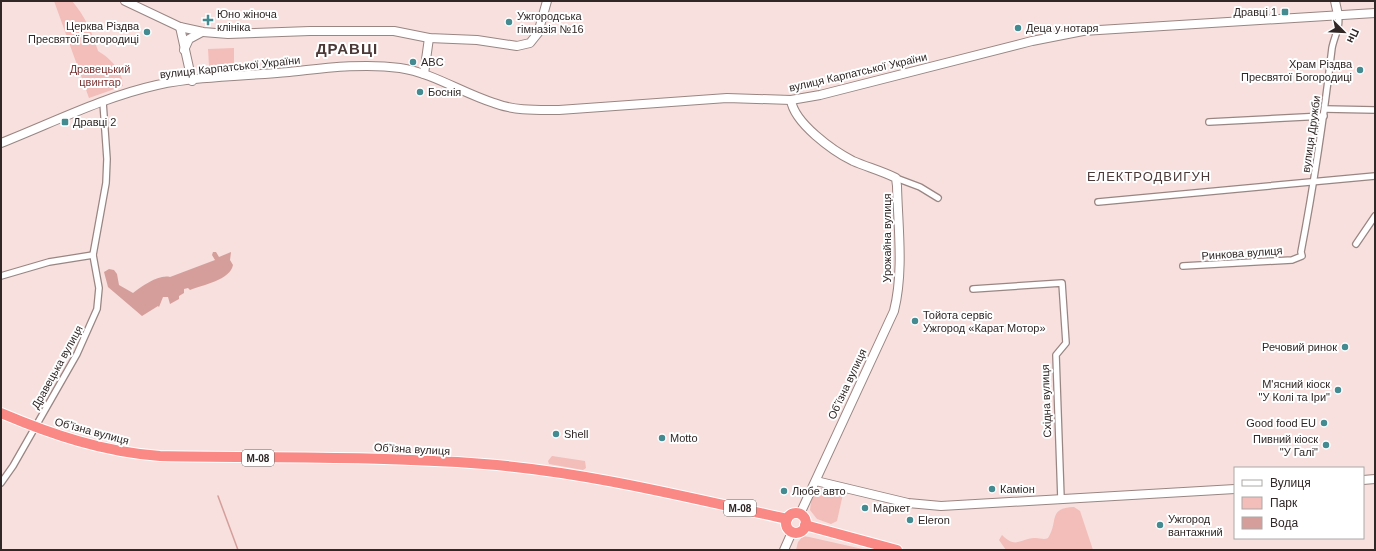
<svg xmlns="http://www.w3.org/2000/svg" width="1376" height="551" viewBox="0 0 1376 551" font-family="Arial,sans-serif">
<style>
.green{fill:#f3bdb9}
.water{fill:#d59e9b}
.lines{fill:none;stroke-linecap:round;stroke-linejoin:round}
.stream{stroke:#d59e9b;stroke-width:1.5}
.street-casing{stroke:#9a8583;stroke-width:8}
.secondary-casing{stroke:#9a8583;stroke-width:10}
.highway-casing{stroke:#fff;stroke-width:12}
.street{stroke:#fff;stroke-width:5.5}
.secondary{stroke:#fff;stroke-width:8}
.highway{stroke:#fa8884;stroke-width:10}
.poi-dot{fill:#438a91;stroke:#fff;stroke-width:1.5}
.labels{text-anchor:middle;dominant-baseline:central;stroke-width:4;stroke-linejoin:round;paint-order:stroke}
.shield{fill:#fff;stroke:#6e6867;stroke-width:1}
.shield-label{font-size:10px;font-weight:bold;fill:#302726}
.poi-label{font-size:11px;fill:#302726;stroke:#fff;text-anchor:start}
.street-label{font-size:11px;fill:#302726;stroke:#fff}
.park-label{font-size:11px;fill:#7a3534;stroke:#fff}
.quarter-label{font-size:13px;letter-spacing:1px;fill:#4b3938;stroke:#fff}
.district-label{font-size:15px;font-weight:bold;letter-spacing:1px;fill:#4b3938;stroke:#fff}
</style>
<rect width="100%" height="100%" fill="#f7e0de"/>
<g class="green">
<path d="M54 1H72C85 16 92 32 98 51 110 58 123 71 123 86L89 98Z"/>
<path d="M234 48V65L209 66 208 49Z"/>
<path d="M552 456 585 461 586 468 583 470 549 464 548 461Z"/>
<path d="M824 487 843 494 837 521 831 524 817 519 810 510C811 500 813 490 824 487Z"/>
<path d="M1074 507 1080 511 1093 550H1006L999 540 1002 535C1016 549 1019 539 1035 538 1040 538 1044 540 1048 538 1059 522 1047 508 1074 507Z"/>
<path d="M803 536 809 537 867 550H796L798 542Z"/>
</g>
<path class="water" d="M213 252H216L219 257 231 252 230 260 233 265C230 280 203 285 190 290L188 288 184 289V293L179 296V299L170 304 168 297H163L159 307 158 306 142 316 108 287 104 272 109 269 114 270 117 274 119 285 133 293C142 286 159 274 170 277L215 260 212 255Z"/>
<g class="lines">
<path class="stream" d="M218 496 238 550"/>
<defs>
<g id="street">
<path d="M1325 109 1375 110"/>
<path d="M1209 122 1324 116"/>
<path d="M896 178 920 187 938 198"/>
<path d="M1098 202 1375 176"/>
<path d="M1356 244 1375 216"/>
<path d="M1183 266 1292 260 1302 256 1301 252C1314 184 1324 116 1332 48 1334 37 1341 26 1338 15"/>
<path d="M1 276 49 262 93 255"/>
<path d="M973 289 1062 283 1066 343 1056 355 1061 499"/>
<path d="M1 483 13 466 77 354 97 309 99 288 93 255 106 183 107 159 103 102"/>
</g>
<g id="secondary">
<path d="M125 1 180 27 203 32 228 34 310 31H394L429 38 477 40 517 46 530 43 538 33 547 1"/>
<path d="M1335 1 1338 15"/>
<path d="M180 27 192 81"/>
<path d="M184 50 189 39 202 32"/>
<path d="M424 74 429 38"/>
<path d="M791 100C794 123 833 151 853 161 867 167 882 171 896 178L897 186C898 227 904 271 894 311L800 514"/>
<path d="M1 143C52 123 103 97 157 85 200 76 245 76 289 72 326 68 364 63 400 68 433 73 462 93 494 103 515 111 537 110 559 110L727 98 791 100 820 95 1032 41 1083 31 1375 13"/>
<path d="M1363 480 1375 479"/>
<path d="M816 481 908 503 941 506 1235 489"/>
<path d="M784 550 792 532"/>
</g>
<g id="highway">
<path d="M1 413C53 435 104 452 160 456 268 458 376 456 484 464 587 472 686 497 787 519"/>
<circle cx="796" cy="523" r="10"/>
<path d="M805 525 897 550"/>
</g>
</defs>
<use href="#street" class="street-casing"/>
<use href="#secondary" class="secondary-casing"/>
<use href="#highway" class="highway-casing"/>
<use href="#street" class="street"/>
<use href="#secondary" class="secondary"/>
<use href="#highway" class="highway"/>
</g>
<g class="poi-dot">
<rect x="1281" y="8" width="8" height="8" rx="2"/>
<path d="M206 14h4v4h4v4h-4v4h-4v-4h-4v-4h4z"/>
<circle cx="509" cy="22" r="4"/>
<circle cx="1018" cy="28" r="4"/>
<circle cx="147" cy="32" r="4"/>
<circle cx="413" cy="62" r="4"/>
<circle cx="1360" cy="70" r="4"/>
<circle cx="420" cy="92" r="4"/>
<rect x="61" y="118" width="8" height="8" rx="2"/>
<circle cx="915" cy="321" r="4"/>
<circle cx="1345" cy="347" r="4"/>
<circle cx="1338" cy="390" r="4"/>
<circle cx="1324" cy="423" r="4"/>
<circle cx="556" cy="434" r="4"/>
<circle cx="662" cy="438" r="4"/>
<circle cx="1326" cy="445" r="4"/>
<circle cx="992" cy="489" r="4"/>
<circle cx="784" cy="491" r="4"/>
<circle cx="865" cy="508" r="4"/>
<circle cx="910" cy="520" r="4"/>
<circle cx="1160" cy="525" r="4"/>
</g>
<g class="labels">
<g class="shield">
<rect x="242" y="450" width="32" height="16" rx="3"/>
<rect x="724" y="500" width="32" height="16" rx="3"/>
</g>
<g class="shield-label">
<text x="258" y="458">М-08</text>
<text x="740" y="508">М-08</text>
</g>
<g class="poi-label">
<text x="1277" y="12" text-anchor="end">Дравці 1</text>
<text x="217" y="14">Юно жіноча<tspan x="217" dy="13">клініка</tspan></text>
<text x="517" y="16">Ужгородська<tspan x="517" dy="13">гімназія №16</tspan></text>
<text x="139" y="26" text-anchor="end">Церква Різдва<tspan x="139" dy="13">Пресвятої Богородиці</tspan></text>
<text x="1026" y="28">Деца у нотаря</text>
<text x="421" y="62">ABC</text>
<text x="1352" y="64" text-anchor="end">Храм Різдва<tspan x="1352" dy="13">Пресвятої Богородиці</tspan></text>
<text x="428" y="92">Боснія</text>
<text x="73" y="122">Дравці 2</text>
<text x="923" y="315">Тойота сервіс<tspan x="923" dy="13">Ужгород «Карат Мотор»</tspan></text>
<text x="1337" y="347" text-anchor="end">Речовий ринок</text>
<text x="1330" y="384" text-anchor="end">М'ясний кіоск<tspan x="1330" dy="13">"У Колі та Іри"</tspan></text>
<text x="1316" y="423" text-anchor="end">Good food EU</text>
<text x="564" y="434">Shell</text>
<text x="670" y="438">Motto</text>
<text x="1318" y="439" text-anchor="end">Пивний кіоск<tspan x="1318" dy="13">"У Галі"</tspan></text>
<text x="1000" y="489">Каміон</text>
<text x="792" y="491">Любе авто</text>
<text x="873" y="508">Маркет</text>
<text x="1168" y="519">Ужгород<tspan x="1168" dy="13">вантажний</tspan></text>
<text x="918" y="520">Eleron</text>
</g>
<g class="street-label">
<text transform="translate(230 67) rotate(-6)">вулиця Карпатської України</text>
<text transform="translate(858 72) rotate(-13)">вулиця Карпатської України</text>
<text transform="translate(1311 134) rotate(-82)">вулиця Дружби</text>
<text transform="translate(887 238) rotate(-90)">Урожайна вулиця</text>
<text transform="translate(1242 253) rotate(-4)">Ринкова вулиця</text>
<text transform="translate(57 367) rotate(-61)">Дравецька вулиця</text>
<text transform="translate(847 384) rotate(-65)">Обʼїзна вулиця</text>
<text transform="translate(1046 401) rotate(-92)">Східна вулиця</text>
<text transform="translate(92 431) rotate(15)">Обʼїзна вулиця</text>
<text transform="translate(412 449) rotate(3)">Обʼїзна вулиця</text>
</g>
<g class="park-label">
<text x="100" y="69">Дравецький<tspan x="100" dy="13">цвинтар</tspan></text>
</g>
<g class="quarter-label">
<text x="1149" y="176">ЕЛЕКТРОДВИГУН</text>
</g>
<g class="district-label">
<text x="347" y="48">ДРАВЦІ</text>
</g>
</g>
<rect width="1376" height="551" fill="none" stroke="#302726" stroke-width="4"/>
<rect x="1234" y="467" width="130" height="72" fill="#ffffff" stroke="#aca9a8"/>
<rect x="1242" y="480" width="20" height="6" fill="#ffffff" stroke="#aca9a8"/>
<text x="1270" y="487" font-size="12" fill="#302726">Вулиця</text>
<rect x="1242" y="497" width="20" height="12" fill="#f3bdb9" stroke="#aca9a8"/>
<text x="1270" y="507" font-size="12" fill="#302726">Парк</text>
<rect x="1242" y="517" width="20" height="12" fill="#d59e9b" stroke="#aca9a8"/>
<text x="1270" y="527" font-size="12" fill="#302726">Вода</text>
<g transform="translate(1344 32) rotate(114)" stroke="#ffffff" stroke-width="3" paint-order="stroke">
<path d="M0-3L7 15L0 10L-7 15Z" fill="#302726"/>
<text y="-6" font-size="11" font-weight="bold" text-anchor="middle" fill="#302726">Пн</text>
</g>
</svg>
